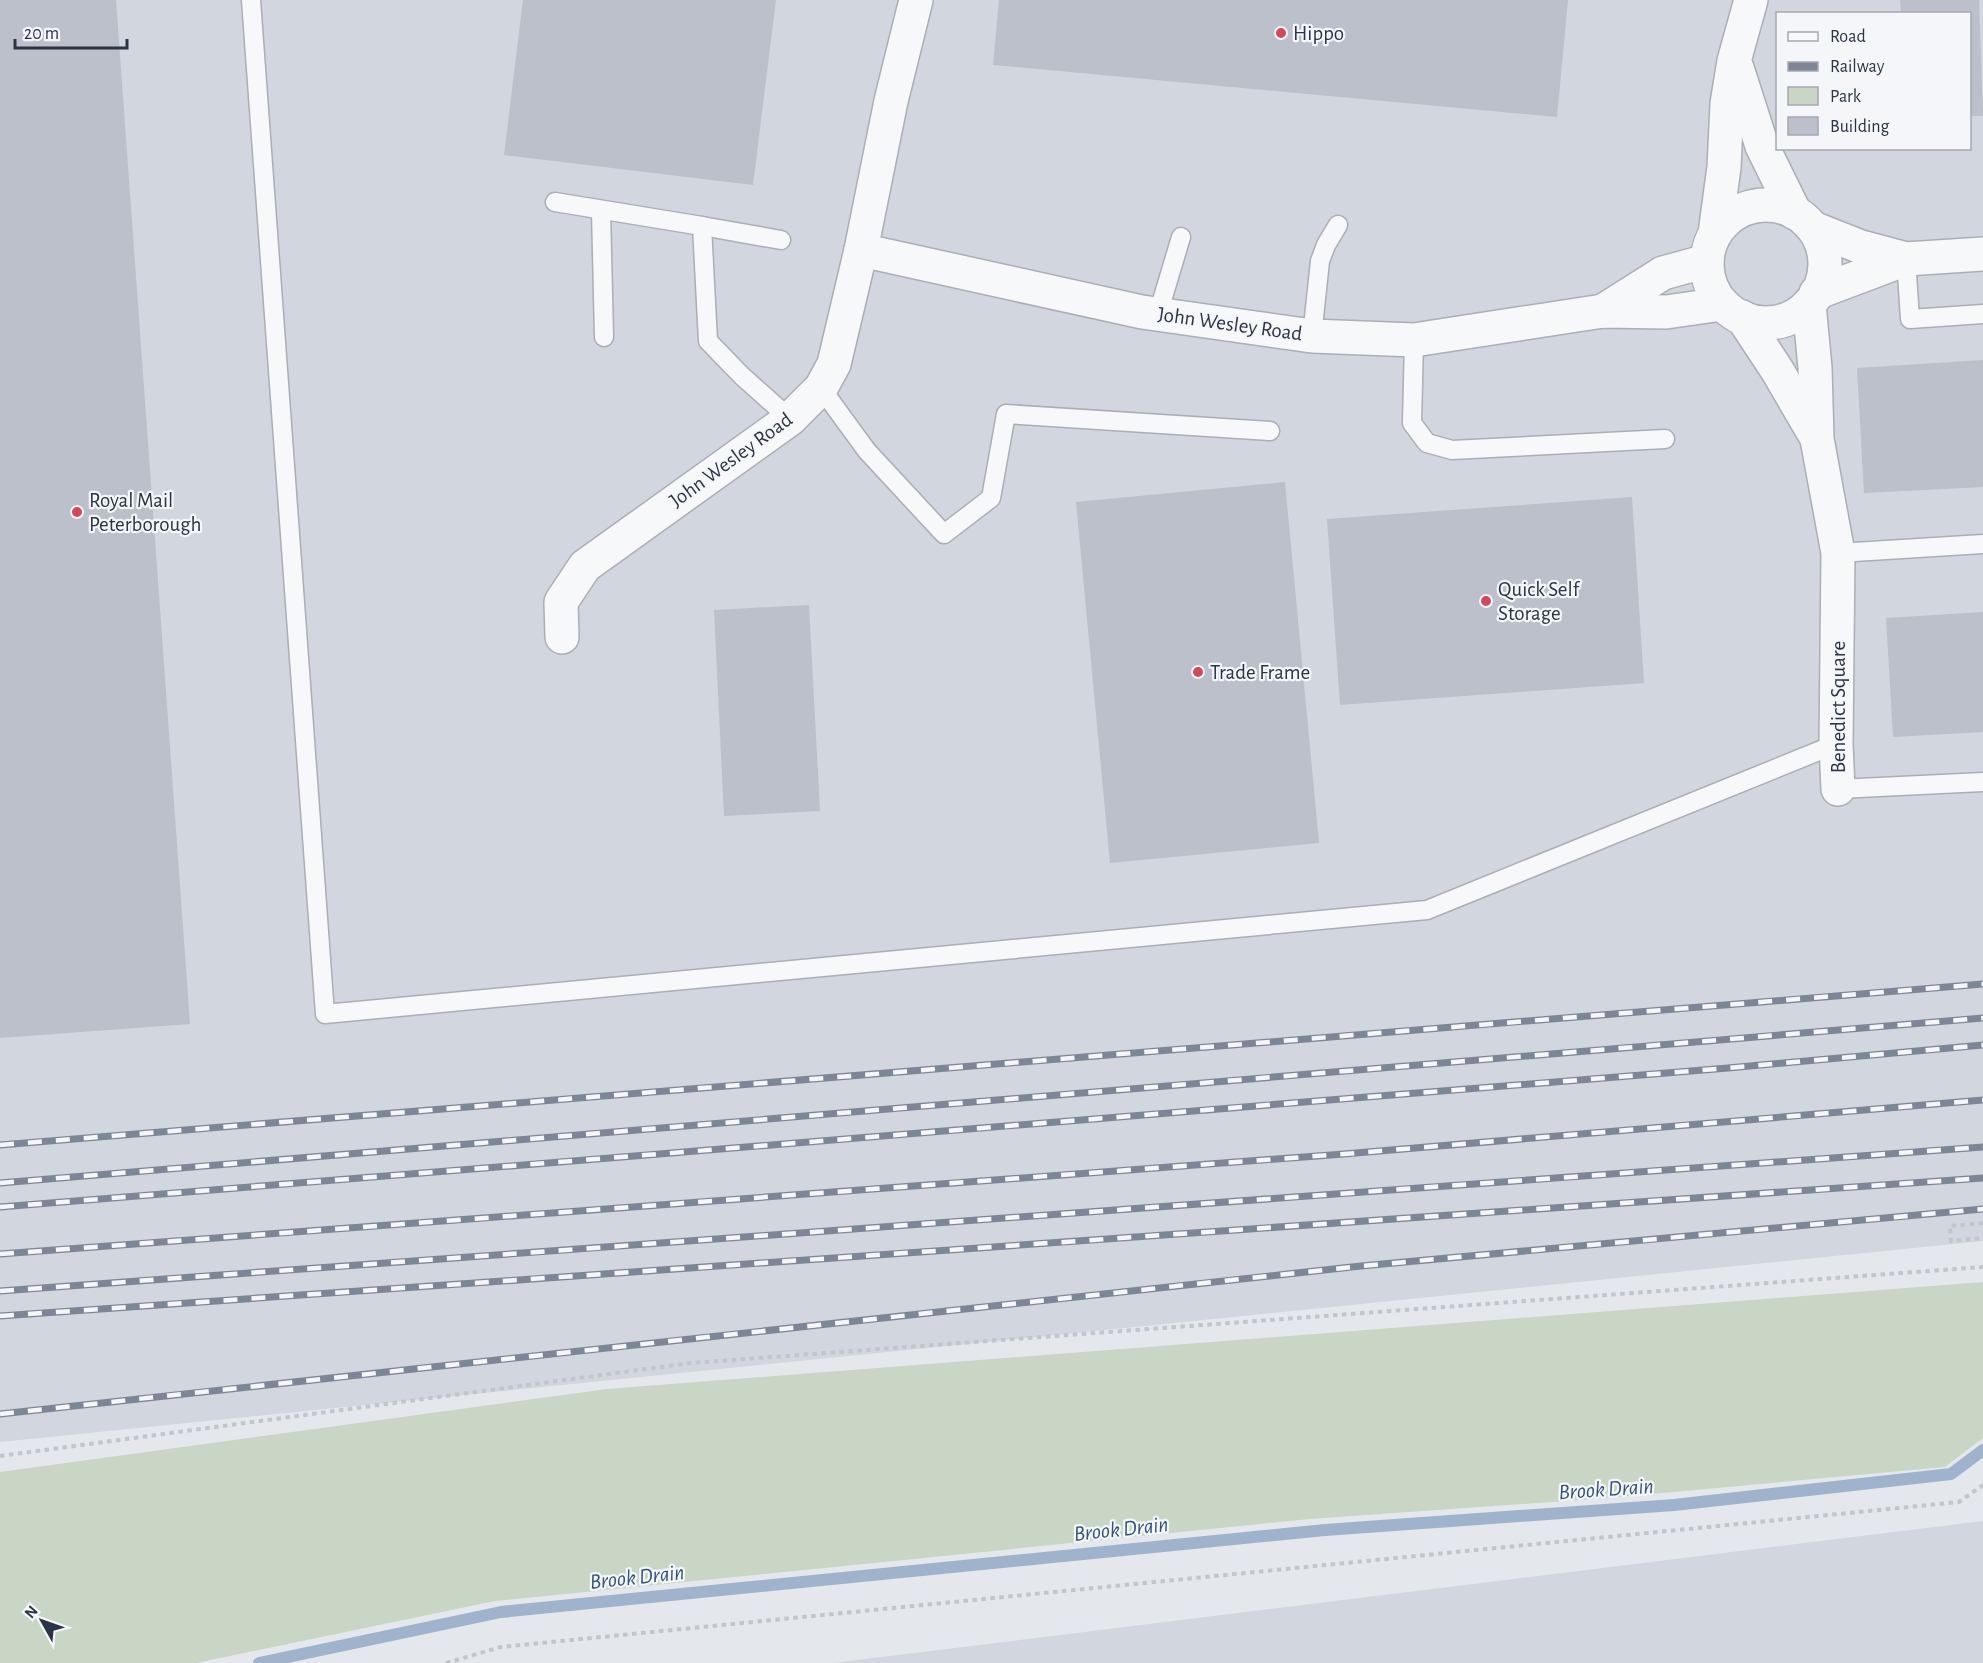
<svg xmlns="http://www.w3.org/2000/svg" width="1983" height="1663" viewBox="0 0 1983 1663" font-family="'Alegreya Sans',sans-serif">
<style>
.built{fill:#d2d6de;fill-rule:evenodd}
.green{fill:#c9d6c5}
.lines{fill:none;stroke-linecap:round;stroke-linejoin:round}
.stream{stroke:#9fb4cc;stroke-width:12}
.building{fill:#bbc0ca}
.lane-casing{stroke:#a9aeb7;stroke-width:21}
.street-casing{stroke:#a9aeb7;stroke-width:36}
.path{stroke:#c2c5cb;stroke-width:4;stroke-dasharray:4.5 4.5;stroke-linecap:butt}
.lane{stroke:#f7f8fa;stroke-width:18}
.street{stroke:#f7f8fa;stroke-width:33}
.rail-casing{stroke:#7d8696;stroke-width:7}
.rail{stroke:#f4f6f9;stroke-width:4.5;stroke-dasharray:14;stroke-linecap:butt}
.poi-dot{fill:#d1495b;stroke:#f4f6f9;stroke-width:2}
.labels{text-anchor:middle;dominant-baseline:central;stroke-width:4.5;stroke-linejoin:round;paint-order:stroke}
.poi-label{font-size:21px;fill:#2b3445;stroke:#f4f6f9;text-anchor:start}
.street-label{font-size:21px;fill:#2b3445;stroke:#f4f6f9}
.water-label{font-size:22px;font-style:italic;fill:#34527a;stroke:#f4f6f9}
</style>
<rect width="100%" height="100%" fill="#e4e7ec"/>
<g class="built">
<path d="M0 0H1983V1241L0 1442ZM1778 14H1970V148H1778Z"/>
<path d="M1983 1521V1663H833Z"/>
</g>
<path class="green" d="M1983 1282V1438L1945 1467 1608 1498 1310 1519 495 1601 196 1663H0V1472L607 1389Z"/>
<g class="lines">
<path class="stream" d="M259 1663 501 1612 1325 1530 1674 1505 1951 1474 1983 1450"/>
</g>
<g class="building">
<path d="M0 0H116L190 1024 0 1038Z"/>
<path d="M523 0H776L753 185 504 155Z"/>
<path d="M999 0H1568L1557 117 993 65Z"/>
<path d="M1900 0H1979L1983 116H1970V14H1901Z"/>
<path d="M1983 360V487L1864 493 1857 368Z"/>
<path d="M1285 482 1319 843 1110 863 1076 502Z"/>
<path d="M1632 497 1644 683 1340 705 1327 519Z"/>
<path d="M809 605 820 811 724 816 714 610Z"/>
<path d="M1983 612V732L1893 737 1886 618Z"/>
</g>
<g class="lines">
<defs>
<g id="lane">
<path d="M251 0 325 1014 1427 910 1836 744"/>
<path d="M555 202 702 226 708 341 742 376 790 419"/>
<path d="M601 210 604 337"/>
<path d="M702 226 781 240"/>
<path d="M1906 259 1910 319 1983 314"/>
<path d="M1158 314 1181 237"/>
<path d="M1312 336 1320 261 1326 245 1338 225"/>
<path d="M1414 340 1412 423 1427 443 1452 450 1665 439"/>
<path d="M821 388 867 451 944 534 991 498 1006 414 1270 431"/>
<path d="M1838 553 1983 544"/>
<path d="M1838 789 1983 782"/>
</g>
<g id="street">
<path d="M1737 68 1762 146 1795 213"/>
<circle cx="1766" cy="264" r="59"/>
<path d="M1813 228 1861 247 1906 259"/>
<path d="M1715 234 1724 167 1727 104 1734 61 1751 0"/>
<path d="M861 250 1142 312 1312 336 1414 340 1603 311 1666 312 1722 304"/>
<path d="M1816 293 1906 259 1983 254"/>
<path d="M1809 304 1815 368 1817 439 1838 553 1836 744 1838 789"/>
<path d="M1603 311 1663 273 1707 261"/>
<path d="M1742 317 1777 370 1815 435"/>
<path d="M562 637 561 602 585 566 790 419 821 388 834 364 861 250 891 101 916 0"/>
</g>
</defs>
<use href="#lane" class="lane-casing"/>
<use href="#street" class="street-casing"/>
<g class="path">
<path d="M1983 1223 1950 1226 1951 1241 1983 1238"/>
<path d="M0 1456 691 1363 1983 1267"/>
<path d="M446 1663 501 1647 1959 1502 1983 1485"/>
</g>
<use href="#lane" class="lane"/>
<use href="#street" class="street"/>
<defs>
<g id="rail">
<path d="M0 1145 1983 984"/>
<path d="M0 1183 1983 1018"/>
<path d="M0 1207 1728 1068 1983 1045"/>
<path d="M0 1254 1344 1154 1983 1100"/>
<path d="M0 1291 1983 1147"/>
<path d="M0 1316 1983 1178"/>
<path d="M0 1414 1361 1266 1983 1209"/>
</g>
</defs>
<use href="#rail" class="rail-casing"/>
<use href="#rail" class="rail"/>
</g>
<g class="poi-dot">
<circle cx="1281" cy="33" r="6"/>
<circle cx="77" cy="512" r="6"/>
<circle cx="1486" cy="601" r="6"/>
<circle cx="1198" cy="672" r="6"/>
</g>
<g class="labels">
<g class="poi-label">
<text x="1293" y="33">Hippo</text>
<text x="89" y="500">Royal Mail<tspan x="89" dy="24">Peterborough</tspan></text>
<text x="1498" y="589">Quick Self<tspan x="1498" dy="24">Storage</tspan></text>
<text x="1210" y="672">Trade Frame</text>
</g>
<g class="street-label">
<text transform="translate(1230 324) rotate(8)">John Wesley Road</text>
<text transform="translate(731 460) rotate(-36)">John Wesley Road</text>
<text transform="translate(1838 707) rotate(-90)">Benedict Square</text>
</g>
<g class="water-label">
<text transform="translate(1606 1489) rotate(-4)">Brook Drain</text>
<text transform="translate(1121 1529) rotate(-6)">Brook Drain</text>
<text transform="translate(637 1577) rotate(-6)">Brook Drain</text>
</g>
</g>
<rect x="1776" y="12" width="195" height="138" fill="#f4f6f9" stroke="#a4a8b1" stroke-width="1.5"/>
<rect x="1788" y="32" width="30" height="9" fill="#f7f8fa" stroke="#a4a8b1" stroke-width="1.5"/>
<text x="1830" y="42" font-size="18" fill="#2b3445">Road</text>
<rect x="1788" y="62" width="30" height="9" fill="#7d8696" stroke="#a4a8b1" stroke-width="1.5"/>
<text x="1830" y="72" font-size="18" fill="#2b3445">Railway</text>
<rect x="1788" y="87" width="30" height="18" fill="#c9d6c5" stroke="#a4a8b1" stroke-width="1.5"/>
<text x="1830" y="102" font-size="18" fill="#2b3445">Park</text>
<rect x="1788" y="117" width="30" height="18" fill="#bbc0ca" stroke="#a4a8b1" stroke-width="1.5"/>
<text x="1830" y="132" font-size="18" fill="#2b3445">Building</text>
<g transform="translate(42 1621) rotate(310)" stroke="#f4f6f9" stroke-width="4.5" paint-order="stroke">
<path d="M0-4.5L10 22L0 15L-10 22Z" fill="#2b3445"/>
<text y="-9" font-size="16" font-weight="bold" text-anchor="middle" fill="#2b3445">N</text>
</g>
<path d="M15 39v9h112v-9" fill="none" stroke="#2b3445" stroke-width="3"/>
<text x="24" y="39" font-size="18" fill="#2b3445" stroke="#f4f6f9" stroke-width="4.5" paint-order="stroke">20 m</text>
</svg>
